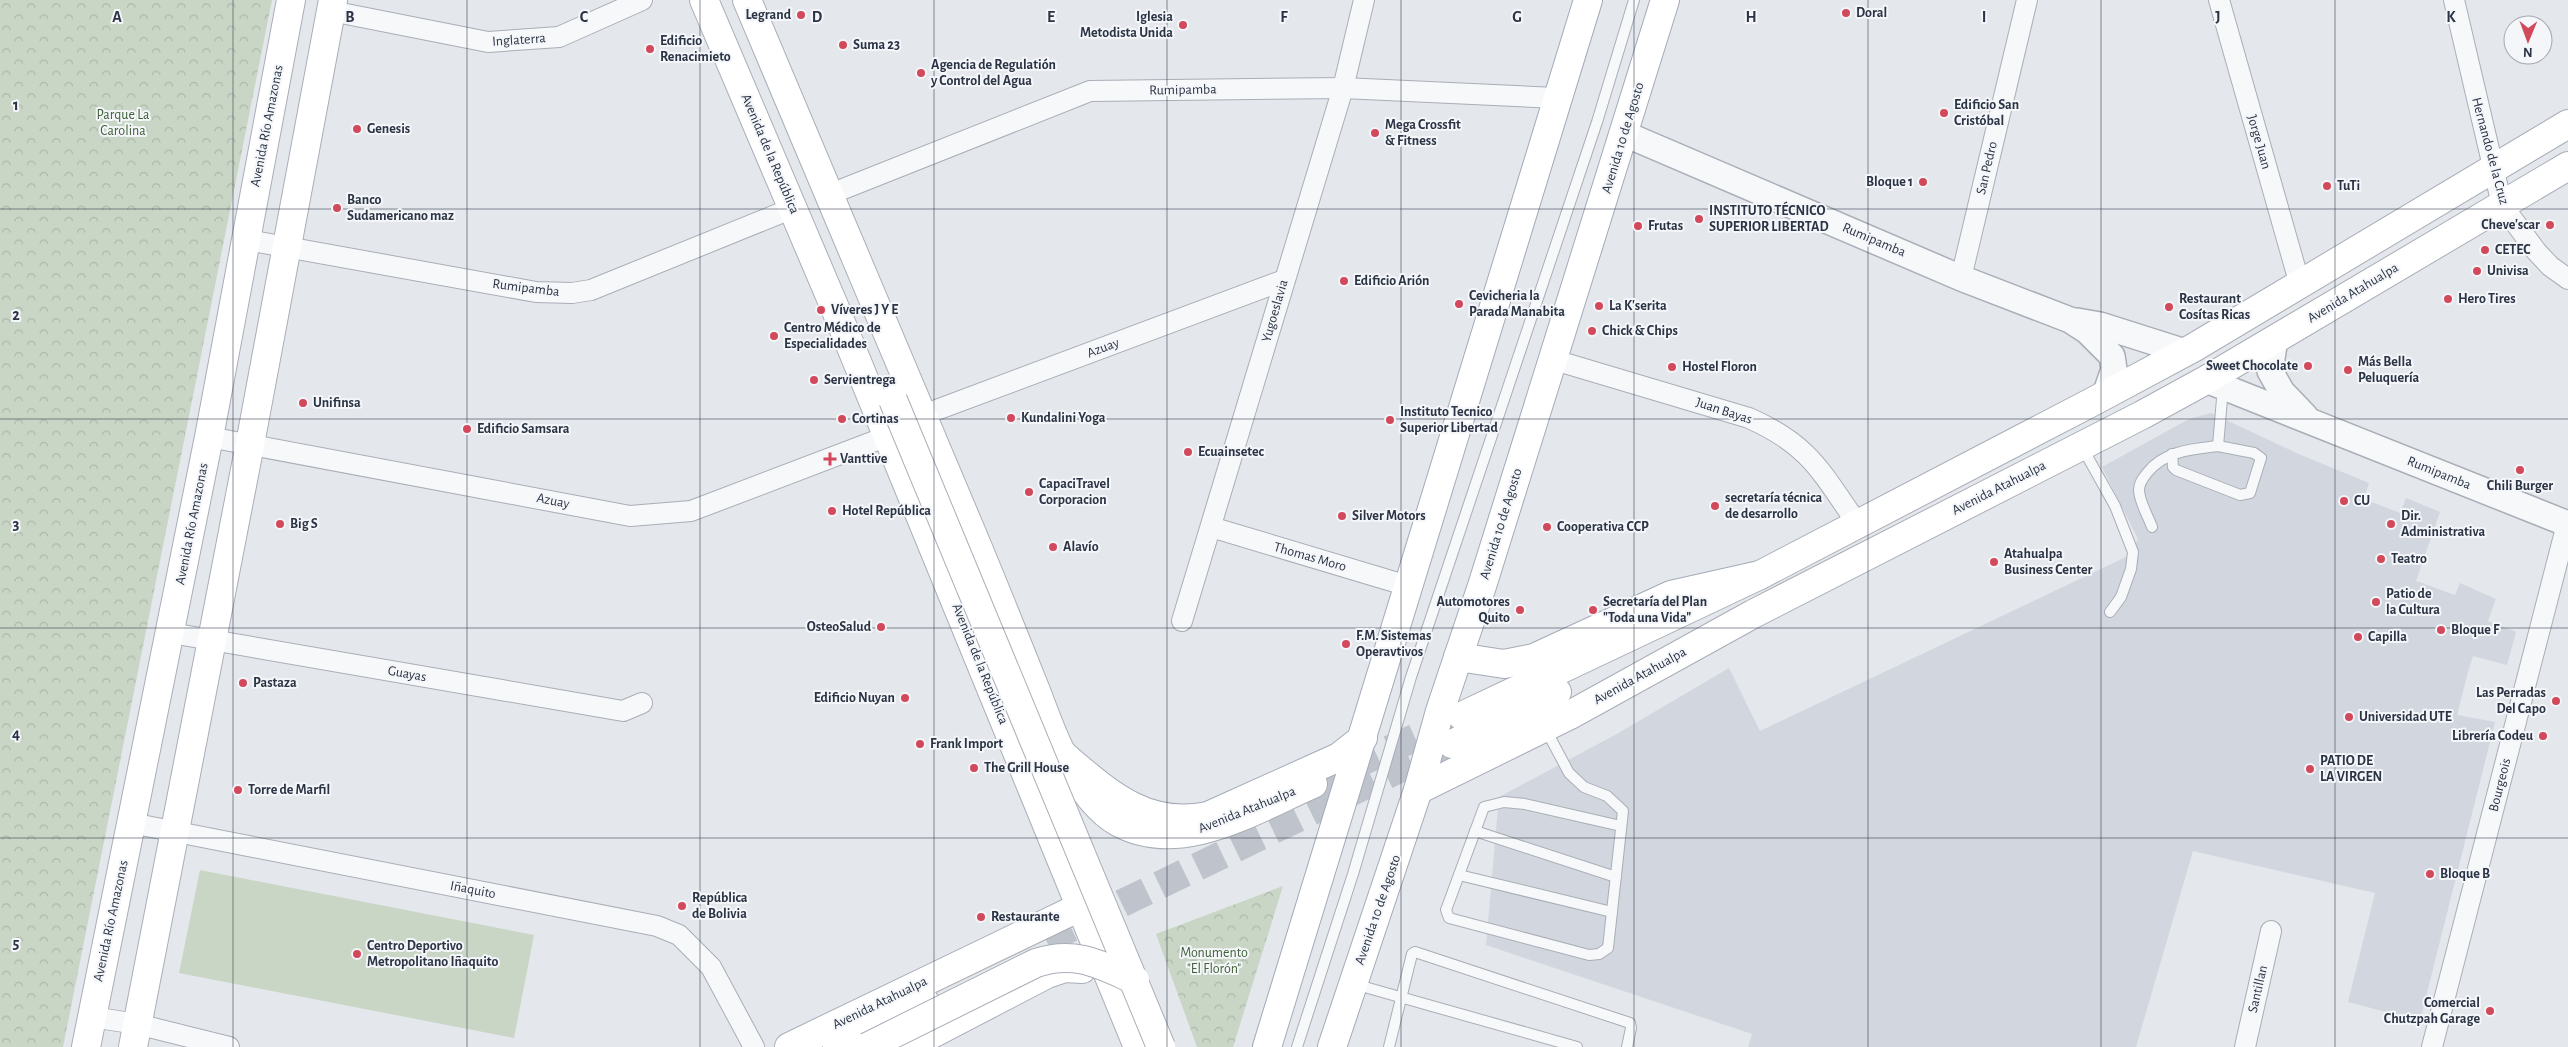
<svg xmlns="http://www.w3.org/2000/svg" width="2568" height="1047" viewBox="0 0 2568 1047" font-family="'Alegreya Sans',sans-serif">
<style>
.built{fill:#d2d6de}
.park{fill:url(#park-crowns)}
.pitch{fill:#c9d6c5}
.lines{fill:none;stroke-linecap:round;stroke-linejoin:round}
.secondary-tunnel{stroke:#bfc3cb;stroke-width:28;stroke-dasharray:28 14;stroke-linecap:butt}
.service-casing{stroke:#a9aeb7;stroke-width:12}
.minor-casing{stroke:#a9aeb7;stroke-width:22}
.tertiary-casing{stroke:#a9aeb7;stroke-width:28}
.secondary-casing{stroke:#a9aeb7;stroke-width:30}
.primary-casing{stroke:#a3abb8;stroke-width:30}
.service{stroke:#f7f8fa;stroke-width:10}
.minor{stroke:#f7f8fa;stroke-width:20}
.tertiary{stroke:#f7f8fa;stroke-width:25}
.secondary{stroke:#fff;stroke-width:28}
.primary{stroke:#fff;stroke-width:28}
.secondary-bridge-casing{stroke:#a9aeb7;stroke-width:30;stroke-linecap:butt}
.secondary-bridge{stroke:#fff;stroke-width:28}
.grid{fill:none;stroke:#2b3445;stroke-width:1;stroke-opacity:0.55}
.poi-dot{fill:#d1495b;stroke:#f4f6f9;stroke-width:2}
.labels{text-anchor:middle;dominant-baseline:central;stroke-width:4;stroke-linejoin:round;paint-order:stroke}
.poi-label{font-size:14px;font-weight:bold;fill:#2b3445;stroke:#f4f6f9;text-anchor:start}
.street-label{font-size:14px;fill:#2b3445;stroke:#f4f6f9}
.park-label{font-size:14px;fill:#3f6138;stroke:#f4f6f9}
.grid-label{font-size:16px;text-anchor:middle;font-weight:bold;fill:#2b3445;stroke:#f4f6f9;stroke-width:4;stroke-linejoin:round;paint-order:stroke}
</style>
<defs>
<pattern id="park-crowns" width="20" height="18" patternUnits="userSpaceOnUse" patternTransform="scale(1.25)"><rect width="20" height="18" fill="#c9d6c5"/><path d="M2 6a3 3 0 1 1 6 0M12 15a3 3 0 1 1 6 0" fill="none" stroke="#adb8ab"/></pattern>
</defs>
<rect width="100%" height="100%" fill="#e4e7ec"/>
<path class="built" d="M2211 413 2301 455 2369 483 2364 499 2400 513 2406 498 2440 512 2416 581 2455 595 2460 583 2496 599 2488 621 2516 632 2507 665 2473 656 2468 672 2457 715 2495 722 2420 1021 2348 1002 2375 893 2193 851 2136 1047H1748L1752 1034 1486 945 1499 797 1615 735 1729 668 1760 731 2128 556 2138 539 2102 467 2189 419Z"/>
<g class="park">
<path d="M0 0H272L63 1047H0Z"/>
<path d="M1283 886 1233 1047H1197L1156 934Z"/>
</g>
<path class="pitch" d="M200 870 534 935 514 1038 179 973Z"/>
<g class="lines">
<g class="secondary-tunnel">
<path d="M1313 784 1454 720"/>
<path d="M1046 940 1445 747"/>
</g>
<defs>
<g id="service">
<path d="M2082 447 2115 506 2133 552 2131 569 2121 597 2110 612"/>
<path d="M2172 454 2173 467 2176 470 2240 495 2250 493 2261 458 2254 453 2218 446"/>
<path d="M2152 527C2148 516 2139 501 2139 490 2139 483 2143 478 2147 473 2164 451 2192 449 2218 446L2223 387"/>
<path d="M1545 728 1569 773 1584 787 1607 796 1623 811 1608 948 1599 954 1589 955 1449 918 1446 910 1484 807 1504 802 1525 804 1621 826"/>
<path d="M1475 831 1616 877"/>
<path d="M1459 875 1612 912"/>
<path d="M1354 984 1577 1047"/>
<path d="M1297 1047 1353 874 1411 677 1597 122 1634 0"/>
<path d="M1389 1047 1412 954 1415 952 1630 1023 1631 1028 1627 1047"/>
</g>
<g id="minor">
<path d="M2219 0 2300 285"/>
<path d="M2454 0 2502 205 2536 251 2550 266 2568 279"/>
<path d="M331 11 488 42 559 37 642 0"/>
<path d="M828 195 1090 91 1343 88 1556 98"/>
<path d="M247 240 536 292 572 293 591 290 793 208"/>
<path d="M1961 278 2027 0"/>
<path d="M1551 359 1749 418C1810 445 1821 472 1857 523"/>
<path d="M923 415 1284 280"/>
<path d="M209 437 630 516 691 511 888 436"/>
<path d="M1211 527 1408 586"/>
<path d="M1182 621 1343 88 1364 0"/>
<path d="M171 633 623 711 642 703"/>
<path d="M131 823 657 926 679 935 711 967 754 1047"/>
<path d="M92 1017 137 1024 229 1047"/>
<path d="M2245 1047 2271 931"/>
<path d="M2432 1047 2567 524"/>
</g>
<g id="tertiary">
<path d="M1625 134 1961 278 2070 320 2087 331 2112 356 2114 369 2105 395"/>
<path d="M2077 321 2100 325 2185 352"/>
<path d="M2275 339 2270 371 2282 392 2305 416"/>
<path d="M2206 380 2568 524"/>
</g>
<g id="secondary">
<path d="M704 0 835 308 1138 1047"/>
<path d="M747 0C821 177 897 354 971 531 992 581 1012 631 1032 681 1042 705 1050 731 1062 754 1075 778 1094 809 1118 822 1181 857 1255 809 1313 784"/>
<path d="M1462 716 1760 575 2094 401 2193 348 2568 124"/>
<path d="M1452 744 1557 692"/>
<path d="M1418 790 1570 715 1753 614 2142 415 2206 380 2568 166"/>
<path d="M86 1047 209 437 291 0"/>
<path d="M133 1047 250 444 333 0"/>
<path d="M789 1047 1080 907"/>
<path d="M837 1047 925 1002"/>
<path d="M907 1047 1047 974 1065 968 1082 969"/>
</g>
<g id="primary">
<path d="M1458 657 1504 664 1534 658 1671 595 1760 575"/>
<path d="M1062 754C1106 791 1144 829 1208 816L1339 757 1363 738"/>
<path d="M1267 1047 1588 0"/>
<path d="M1332 1047 1418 790 1440 711 1482 586 1665 0"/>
</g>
</defs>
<use href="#service" class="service-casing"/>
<use href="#minor" class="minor-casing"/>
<use href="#tertiary" class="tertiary-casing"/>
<use href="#secondary" class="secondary-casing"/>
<use href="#primary" class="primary-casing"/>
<use href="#service" class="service"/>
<use href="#minor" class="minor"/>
<use href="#tertiary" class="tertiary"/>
<use href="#secondary" class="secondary"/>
<use href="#primary" class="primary"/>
<defs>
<g id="secondary-bridge">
<path d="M893 400 1161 1047"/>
<path d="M867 1047 1036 963C1075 950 1099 964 1135 980"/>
</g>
</defs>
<use href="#secondary-bridge" class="secondary-bridge-casing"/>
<use href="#secondary-bridge" class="secondary-bridge"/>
</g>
<path class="grid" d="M233 0V1047M467 0V1047M700 0V1047M934 0V1047M1167 0V1047M1401 0V1047M1634 0V1047M1868 0V1047M2101 0V1047M2335 0V1047M0 209H2568M0 419H2568M0 628H2568M0 838H2568"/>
<g class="poi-dot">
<circle cx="1846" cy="13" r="5"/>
<circle cx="801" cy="15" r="5"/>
<circle cx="1183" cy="25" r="5"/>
<circle cx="843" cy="45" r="5"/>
<circle cx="650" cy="49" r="5"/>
<circle cx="921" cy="73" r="5"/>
<circle cx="1944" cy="113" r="5"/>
<circle cx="357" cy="129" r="5"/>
<circle cx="1375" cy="133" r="5"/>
<circle cx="1923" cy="182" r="5"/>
<circle cx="2327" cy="186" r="5"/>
<circle cx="337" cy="208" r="5"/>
<circle cx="1699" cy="219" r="5"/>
<circle cx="2550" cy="225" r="5"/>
<circle cx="1638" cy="226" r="5"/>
<circle cx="2485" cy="250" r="5"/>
<circle cx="2477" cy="271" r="5"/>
<circle cx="1344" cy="281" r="5"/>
<circle cx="2448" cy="299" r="5"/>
<circle cx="1459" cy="304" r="5"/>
<circle cx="1599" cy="306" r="5"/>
<circle cx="2169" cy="307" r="5"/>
<circle cx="821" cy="310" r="5"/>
<circle cx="1592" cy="331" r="5"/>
<circle cx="774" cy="336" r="5"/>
<circle cx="2308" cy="366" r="5"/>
<circle cx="1672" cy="367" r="5"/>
<circle cx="2348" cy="370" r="5"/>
<circle cx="814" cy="380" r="5"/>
<circle cx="303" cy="403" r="5"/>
<circle cx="1011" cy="418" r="5"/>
<circle cx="842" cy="419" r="5"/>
<circle cx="1390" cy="420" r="5"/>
<circle cx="467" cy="429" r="5"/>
<circle cx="1188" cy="452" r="5"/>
<path d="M827.5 451.5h5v5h5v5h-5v5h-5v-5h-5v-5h5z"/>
<circle cx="2520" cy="470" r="5"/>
<circle cx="1029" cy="492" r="5"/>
<circle cx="2344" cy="501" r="5"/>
<circle cx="1715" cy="506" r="5"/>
<circle cx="832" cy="511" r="5"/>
<circle cx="1342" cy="516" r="5"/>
<circle cx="280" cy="524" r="5"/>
<circle cx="2391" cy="524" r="5"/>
<circle cx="1547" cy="527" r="5"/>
<circle cx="1053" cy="547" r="5"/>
<circle cx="2381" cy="559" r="5"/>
<circle cx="1994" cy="562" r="5"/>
<circle cx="2376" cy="602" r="5"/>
<circle cx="1520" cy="610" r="5"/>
<circle cx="1593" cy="610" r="5"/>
<circle cx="881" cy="627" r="5"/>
<circle cx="2441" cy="630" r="5"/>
<circle cx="2358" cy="637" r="5"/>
<circle cx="1346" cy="644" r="5"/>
<circle cx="243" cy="683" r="5"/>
<circle cx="905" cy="698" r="5"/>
<circle cx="2556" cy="701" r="5"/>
<circle cx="2349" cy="717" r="5"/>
<circle cx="2543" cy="736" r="5"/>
<circle cx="920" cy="744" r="5"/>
<circle cx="974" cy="768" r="5"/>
<circle cx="2310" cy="769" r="5"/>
<circle cx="238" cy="790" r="5"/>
<circle cx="2430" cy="874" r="5"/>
<circle cx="682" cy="906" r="5"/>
<circle cx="981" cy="917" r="5"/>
<circle cx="357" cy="954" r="5"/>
<circle cx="2490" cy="1011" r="5"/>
</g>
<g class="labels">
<g class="poi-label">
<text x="1856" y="13">Doral</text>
<text x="791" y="15" text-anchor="end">Legrand</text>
<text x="1173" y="17" text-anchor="end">Iglesia<tspan x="1173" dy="16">Metodista Unida</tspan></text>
<text x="660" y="41">Edificio<tspan x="660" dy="16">Renacimieto</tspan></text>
<text x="853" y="45">Suma 23</text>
<text x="931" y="65">Agencia de Regulatión<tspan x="931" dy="16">y Control del Agua</tspan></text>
<text x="1954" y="105">Edificio San<tspan x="1954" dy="16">Cristóbal</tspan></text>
<text x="1385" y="125">Mega Crossfit<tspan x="1385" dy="16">&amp; Fitness</tspan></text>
<text x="367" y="129">Genesis</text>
<text x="1913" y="182" text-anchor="end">Bloque 1</text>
<text x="2337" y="186">TuTi</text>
<text x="347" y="200">Banco<tspan x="347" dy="16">Sudamericano maz</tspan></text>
<text x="1709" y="211">INSTITUTO TÉCNICO<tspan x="1709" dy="16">SUPERIOR LIBERTAD</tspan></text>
<text x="2540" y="225" text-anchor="end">Cheve'scar</text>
<text x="1648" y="226">Frutas</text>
<text x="2495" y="250">CETEC</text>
<text x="2487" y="271">Univisa</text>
<text x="1354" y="281">Edificio Arión</text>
<text x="1469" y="296">Cevicheria la<tspan x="1469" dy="16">Parada Manabita</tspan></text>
<text x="2179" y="299">Restaurant<tspan x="2179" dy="16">Cosítas Ricas</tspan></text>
<text x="2458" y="299">Hero Tires</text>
<text x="1609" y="306">La K'serita</text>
<text x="831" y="310">Víveres J Y E</text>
<text x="784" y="328">Centro Médico de<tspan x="784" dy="16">Especialidades</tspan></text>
<text x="1602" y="331">Chick &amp; Chips</text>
<text x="2358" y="362">Más Bella<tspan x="2358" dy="16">Peluquería</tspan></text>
<text x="2298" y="366" text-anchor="end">Sweet Chocolate</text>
<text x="1682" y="367">Hostel Floron</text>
<text x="824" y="380">Servientrega</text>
<text x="313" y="403">Unifinsa</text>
<text x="1400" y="412">Instituto Tecnico<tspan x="1400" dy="16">Superior Libertad</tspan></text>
<text x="1021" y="418">Kundalini Yoga</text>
<text x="852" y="419">Cortinas</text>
<text x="477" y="429">Edificio Samsara</text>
<text x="1198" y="452">Ecuainsetec</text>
<text x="840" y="459">Vanttive</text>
<text x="1039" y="484">CapaciTravel<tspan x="1039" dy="16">Corporacion</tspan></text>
<text x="2520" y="486" text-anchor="middle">Chili Burger</text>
<text x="1725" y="498">secretaría técnica<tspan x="1725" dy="16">de desarrollo</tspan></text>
<text x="2354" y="501">CU</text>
<text x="842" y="511">Hotel República</text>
<text x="1352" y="516">Silver Motors</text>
<text x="2401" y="516">Dir.<tspan x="2401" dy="16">Administrativa</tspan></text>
<text x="290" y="524">Big S</text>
<text x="1557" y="527">Cooperativa CCP</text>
<text x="1063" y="547">Alavío</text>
<text x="2004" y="554">Atahualpa<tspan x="2004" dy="16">Business Center</tspan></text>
<text x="2391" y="559">Teatro</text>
<text x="2386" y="594">Patio de<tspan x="2386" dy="16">la Cultura</tspan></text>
<text x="1510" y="602" text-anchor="end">Automotores<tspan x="1510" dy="16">Quito</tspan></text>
<text x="1603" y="602">Secretaría del Plan<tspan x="1603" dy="16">"Toda una Vida"</tspan></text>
<text x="871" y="627" text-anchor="end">OsteoSalud</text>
<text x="2451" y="630">Bloque F</text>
<text x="1356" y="636">F.M. Sistemas<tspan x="1356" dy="16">Operavtivos</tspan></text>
<text x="2368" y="637">Capilla</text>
<text x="253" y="683">Pastaza</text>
<text x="2546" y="693" text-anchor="end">Las Perradas<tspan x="2546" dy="16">Del Capo</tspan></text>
<text x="895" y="698" text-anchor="end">Edificio Nuyan</text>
<text x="2359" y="717">Universidad UTE</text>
<text x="2533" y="736" text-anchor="end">Librería Codeu</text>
<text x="930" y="744">Frank Import</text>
<text x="2320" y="761">PATIO DE<tspan x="2320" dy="16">LA VIRGEN</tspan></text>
<text x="984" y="768">The Grill House</text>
<text x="248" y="790">Torre de Marfil</text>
<text x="2440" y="874">Bloque B</text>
<text x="692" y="898">República<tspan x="692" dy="16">de Bolivia</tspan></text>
<text x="991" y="917">Restaurante</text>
<text x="367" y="946">Centro Deportivo<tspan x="367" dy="16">Metropolitano Iñaquito</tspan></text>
<text x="2480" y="1003" text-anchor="end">Comercial<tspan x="2480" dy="16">Chutzpah Garage</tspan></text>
</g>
<g class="street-label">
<text transform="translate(519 40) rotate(-4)">Inglaterra</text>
<text transform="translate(1183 90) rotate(-1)">Rumipamba</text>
<text transform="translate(267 126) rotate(-79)">Avenida Río Amazonas</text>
<text transform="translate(1623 138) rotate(-73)">Avenida 10 de Agosto</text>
<text transform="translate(2259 142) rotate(74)">Jorge Juan</text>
<text transform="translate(2490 151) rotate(75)">Hernando de la Cruz</text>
<text transform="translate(770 154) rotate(67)">Avenida de la República</text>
<text transform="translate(1987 168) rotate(-77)">San Pedro</text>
<text transform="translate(1874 240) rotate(23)">Rumipamba</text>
<text transform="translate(526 288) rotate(7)">Rumipamba</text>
<text transform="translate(2353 293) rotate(-31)">Avenida Atahualpa</text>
<text transform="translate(1275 311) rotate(-74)">Yugoeslavia</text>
<text transform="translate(1103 348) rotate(-21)">Azuay</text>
<text transform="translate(1724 411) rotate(18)">Juan Bayas</text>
<text transform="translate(2439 473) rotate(22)">Rumipamba</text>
<text transform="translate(1999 488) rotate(-27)">Avenida Atahualpa</text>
<text transform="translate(553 501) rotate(11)">Azuay</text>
<text transform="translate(192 524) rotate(-79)">Avenida Río Amazonas</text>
<text transform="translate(1501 524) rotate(-73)">Avenida 10 de Agosto</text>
<text transform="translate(1310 557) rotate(16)">Thomas Moro</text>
<text transform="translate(980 664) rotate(68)">Avenida de la República</text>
<text transform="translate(407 674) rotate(10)">Guayas</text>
<text transform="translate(1640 676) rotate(-29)">Avenida Atahualpa</text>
<text transform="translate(2500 785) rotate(-76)">Bourgeois</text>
<text transform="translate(1247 810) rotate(-22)">Avenida Atahualpa</text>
<text transform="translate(473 890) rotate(11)">Iñaquito</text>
<text transform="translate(1378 910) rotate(-71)">Avenida 10 de Agosto</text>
<text transform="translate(111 921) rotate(-78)">Avenida Río Amazonas</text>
<text transform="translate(2258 989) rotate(-77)">Santillan</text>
<text transform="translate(880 1003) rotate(-26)">Avenida Atahualpa</text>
</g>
<g class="park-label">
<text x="123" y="115">Parque La<tspan x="123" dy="16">Carolina</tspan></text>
<text x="1214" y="953">Monumento<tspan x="1214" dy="16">"El Florón"</tspan></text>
</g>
</g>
<g class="grid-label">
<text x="117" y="22">A</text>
<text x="350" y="22">B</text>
<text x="584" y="22">C</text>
<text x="817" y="22">D</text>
<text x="1051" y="22">E</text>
<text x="1284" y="22">F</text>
<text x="1517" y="22">G</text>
<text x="1751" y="22">H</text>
<text x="1984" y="22">I</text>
<text x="2218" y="22">J</text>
<text x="2451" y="22">K</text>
<text x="16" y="110">1</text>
<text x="16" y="320">2</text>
<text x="16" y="529">3</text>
<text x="16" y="739">4</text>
<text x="16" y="948">5</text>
</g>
<g transform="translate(2528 40) rotate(181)"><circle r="24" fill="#f4f6f9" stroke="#a4a8b1"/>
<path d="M0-4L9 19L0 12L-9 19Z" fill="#d1495b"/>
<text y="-8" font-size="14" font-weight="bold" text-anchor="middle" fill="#2b3445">N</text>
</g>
</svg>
